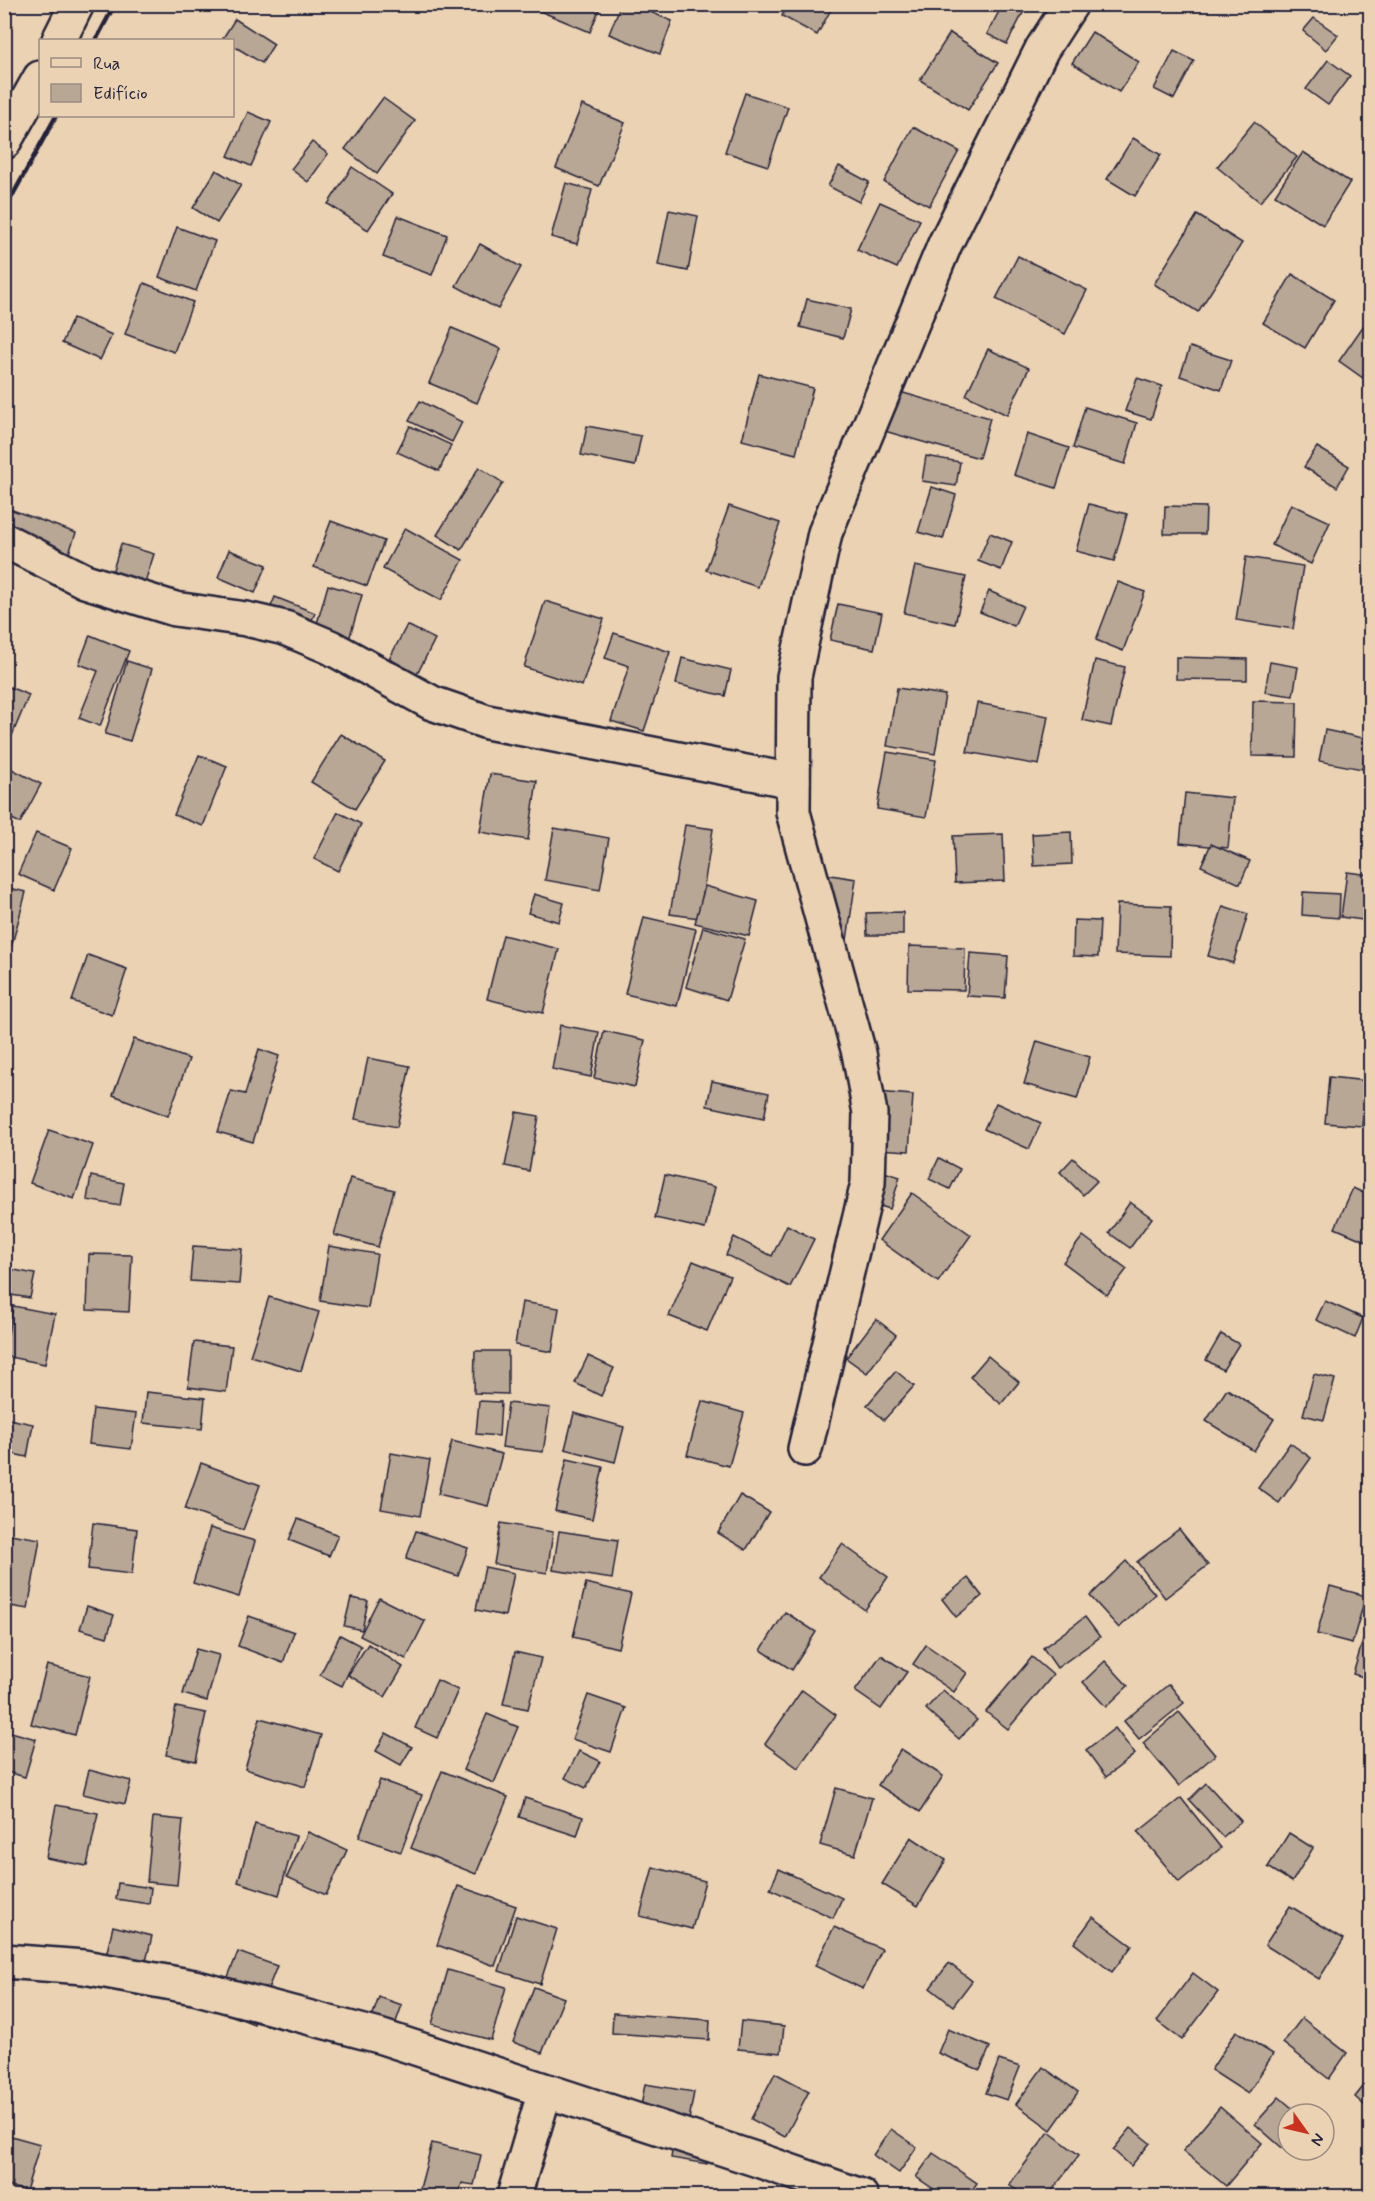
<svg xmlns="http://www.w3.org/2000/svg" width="1375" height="2201" viewBox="0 0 1375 2201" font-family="Mynerve,sans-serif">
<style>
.building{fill:#b9a795;stroke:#22223b;stroke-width:1.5}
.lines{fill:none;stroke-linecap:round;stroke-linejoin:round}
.minor-casing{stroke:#22223b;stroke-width:38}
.minor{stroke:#ebd2b3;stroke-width:33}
.rail{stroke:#22223b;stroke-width:4.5}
</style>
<rect width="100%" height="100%" fill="#ebd2b3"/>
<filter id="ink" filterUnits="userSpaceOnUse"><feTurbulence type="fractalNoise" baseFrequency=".0167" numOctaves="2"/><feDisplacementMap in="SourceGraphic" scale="12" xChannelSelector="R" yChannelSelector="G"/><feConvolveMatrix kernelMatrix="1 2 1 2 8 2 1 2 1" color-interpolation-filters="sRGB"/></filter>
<g filter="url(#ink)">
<g class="building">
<path d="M543 4H599L601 5 590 32 540 11Z"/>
<path d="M621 4H631L672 21 660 54 609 34Z"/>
<path d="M788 4H834L817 35 782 16Z"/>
<path d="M1003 4H1017L1025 9 1007 44 987 34Z"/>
<path d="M1314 18 1338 35 1326 50 1303 31Z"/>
<path d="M235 19 274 44 262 63 232 45V40L223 38Z"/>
<path d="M1092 32 1139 62 1119 92 1072 63Z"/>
<path d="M950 33 998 63 968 110 920 80Z"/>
<path d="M1174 51 1194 61 1174 99 1154 89Z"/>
<path d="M1328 60 1350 76 1328 105 1306 89Z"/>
<path d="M745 93 788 107 768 166 725 152Z"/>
<path d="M383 98 415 121 377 174 345 149Z"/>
<path d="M582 105 625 123 599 186 556 168Z"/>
<path d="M248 112 271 122 251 166 228 156Z"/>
<path d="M1254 122 1297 157 1260 202 1217 167Z"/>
<path d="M913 127 959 151 929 206 884 182Z"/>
<path d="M1133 138 1161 155 1135 196 1107 179Z"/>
<path d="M312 142 328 154 308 182 291 169Z"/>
<path d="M1303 152 1350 182 1323 225 1275 195Z"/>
<path d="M839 166 869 182 859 202 828 186Z"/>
<path d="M352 167 392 194 368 230 328 204Z"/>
<path d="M216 170 241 185 217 223 193 208Z"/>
<path d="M566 183 592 190 577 244 551 237Z"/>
<path d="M880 202 920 220 897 268 857 250Z"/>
<path d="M669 210 698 216 688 271 658 265Z"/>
<path d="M1197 215 1242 243 1198 312 1154 284Z"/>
<path d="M398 216 447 235 432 275 383 257Z"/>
<path d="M177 227 215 241 196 291 159 277Z"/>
<path d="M480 244 521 267 498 309 456 286Z"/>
<path d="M1018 256 1087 290 1065 334 996 299Z"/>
<path d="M1292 274 1334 300 1305 348 1263 323Z"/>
<path d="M144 283 193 302 174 352 125 334Z"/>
<path d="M807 299 851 309 843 338 800 327Z"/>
<path d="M73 318 112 335 100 360 62 343Z"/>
<path d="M1366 322 1370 325V383L1339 361Z"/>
<path d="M452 328 501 349 477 403 429 383Z"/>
<path d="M1190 347 1231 360 1221 390 1180 376Z"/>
<path d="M988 349 1029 368 1007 415 966 395Z"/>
<path d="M759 374 813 388 796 454 742 440Z"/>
<path d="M1137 378 1162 386 1151 419 1125 411Z"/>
<path d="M893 390 990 418 979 458 881 430Z"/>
<path d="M420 401 462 422 452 442 409 421Z"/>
<path d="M1085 407 1137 423 1125 464 1073 448Z"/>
<path d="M410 426 451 445 439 471 397 452Z"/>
<path d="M587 426 641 436 635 466 581 455Z"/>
<path d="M1027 434 1069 448 1056 488 1014 475Z"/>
<path d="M1317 447 1349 466 1337 487 1304 467Z"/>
<path d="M926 456 960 462 956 486 922 481Z"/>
<path d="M479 467 503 483 461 550 437 535Z"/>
<path d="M932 487 956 495 943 539 918 532Z"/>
<path d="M1089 504 1127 514 1114 561 1076 551Z"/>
<path d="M1291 504 1330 522 1311 564 1272 545Z"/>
<path d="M729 506 780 523 758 587 706 570Z"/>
<path d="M1165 506 1206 507 1205 534H1164Z"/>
<path d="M4 507 76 533 65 564 23 567 4 560Z"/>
<path d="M331 521 384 541 367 586 314 567Z"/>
<path d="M405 528 463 560 441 600 383 569Z"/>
<path d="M990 533 1012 542 1001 570 978 561Z"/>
<path d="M121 544 154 554 139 601 106 592Z"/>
<path d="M229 550 267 565 255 593 218 577Z"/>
<path d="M1246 557 1303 566 1293 629 1236 620Z"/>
<path d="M915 566 966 577 955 624 904 613Z"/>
<path d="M1118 582 1145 592 1123 651 1096 640Z"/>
<path d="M328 585 362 595 348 643 314 634Z"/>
<path d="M989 591 1023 606 1014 626 980 612Z"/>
<path d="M275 597 315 613 307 632 267 616Z"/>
<path d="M545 601 604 619 582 686 524 667Z"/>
<path d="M838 604 882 613 874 649 830 640Z"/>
<path d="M407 625 435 639 411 686 383 671Z"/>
<path d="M614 633 670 652 644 731 611 721 629 666 605 658Z"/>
<path d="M90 635 129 651 100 726 79 718 98 671 79 664Z"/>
<path d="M1176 657 1247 659V680L1176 679Z"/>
<path d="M682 658 731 670 725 696 676 684Z"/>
<path d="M1095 660 1125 667 1111 726 1082 720Z"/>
<path d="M127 661 152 669 130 741 105 734Z"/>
<path d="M1270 662 1298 667 1293 696 1265 692Z"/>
<path d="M4 685 29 695 8 745 4 744Z"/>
<path d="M897 688 945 695 935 754 887 746Z"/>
<path d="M1253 701 1297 702 1296 757 1252 756Z"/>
<path d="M977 703 1048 716 1039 765 967 752Z"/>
<path d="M1325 730 1368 739 1362 769 1319 761Z"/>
<path d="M341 734 385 761 355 809 311 782Z"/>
<path d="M887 752 936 760 926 817 877 809Z"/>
<path d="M199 755 227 766 203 826 174 815Z"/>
<path d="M4 765 41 784 20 823 4 815Z"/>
<path d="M490 774 537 781 528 840 480 832Z"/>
<path d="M1185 793 1233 798 1228 848 1180 843Z"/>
<path d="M338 812 361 824 338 871 314 859Z"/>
<path d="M685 825 713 829 699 918 670 914Z"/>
<path d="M554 828 609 838 600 890 545 880Z"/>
<path d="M1071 832 1072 864 1034 866 1032 834Z"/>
<path d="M36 833 72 848 54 890 18 874Z"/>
<path d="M1003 834 1005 881 955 883 953 836Z"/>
<path d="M1211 844 1250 861 1240 884 1201 866Z"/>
<path d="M1347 872 1370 875V921L1341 917Z"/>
<path d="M824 874 856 879 846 947Z"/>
<path d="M705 886 758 901 749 936 695 923Z"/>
<path d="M4 887 26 892 10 952 4 951Z"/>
<path d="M1303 892 1340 894 1339 918 1302 915Z"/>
<path d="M534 894 564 903 559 922 528 913Z"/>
<path d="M1117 904 1171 906 1170 956 1115 954Z"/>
<path d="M1223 906 1248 914 1233 963 1208 956Z"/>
<path d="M903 912V935H867L866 913Z"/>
<path d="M644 917 696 929 677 1006 625 994Z"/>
<path d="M1074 920 1100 921 1098 957 1073 956Z"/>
<path d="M703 927 745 939 727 1000 686 987Z"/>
<path d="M503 935 559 949 543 1013 487 999Z"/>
<path d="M909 946 965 948 964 990 908 989Z"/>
<path d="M970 953 1008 956 1005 998 967 996Z"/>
<path d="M88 955 127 969 112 1015 72 1001Z"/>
<path d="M560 1025 599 1032 591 1077 552 1069Z"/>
<path d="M604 1031 645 1040 635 1087 594 1078Z"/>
<path d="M134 1039 189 1059 168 1116 113 1095Z"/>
<path d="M1037 1041 1090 1057 1077 1099 1024 1084Z"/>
<path d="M259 1049 279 1056 253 1142 218 1132 231 1091 245 1094Z"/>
<path d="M368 1058 410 1066 397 1127 355 1119Z"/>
<path d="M1329 1077 1367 1081 1362 1126 1325 1123Z"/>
<path d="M712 1081 769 1093 764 1118 707 1106Z"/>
<path d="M865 1091 913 1095 909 1151 862 1148Z"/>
<path d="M996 1103 1041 1123 1029 1149 984 1129Z"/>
<path d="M516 1112 539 1116 529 1171 505 1166Z"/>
<path d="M49 1130 93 1145 74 1199 30 1183Z"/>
<path d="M939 1158 960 1169 950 1189 929 1179Z"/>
<path d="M1073 1158 1097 1181 1083 1195 1060 1172Z"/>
<path d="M871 1168 900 1177 890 1209 861 1200Z"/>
<path d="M665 1175 715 1187 705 1229 655 1218Z"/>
<path d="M91 1176 124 1183 120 1206 87 1200Z"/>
<path d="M350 1178 394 1190 378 1247 334 1235Z"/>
<path d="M1353 1188 1370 1196V1243L1335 1228Z"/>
<path d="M912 1193 971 1235 938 1282 879 1240Z"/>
<path d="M1130 1202 1152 1218 1130 1248 1109 1233Z"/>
<path d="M787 1225 814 1239 790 1287 726 1255 734 1237 772 1256Z"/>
<path d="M1083 1236 1127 1269 1107 1295 1063 1262Z"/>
<path d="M193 1246 242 1249 239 1284 190 1281Z"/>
<path d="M329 1246 377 1254 368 1308 320 1301Z"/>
<path d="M89 1254 132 1255 129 1312 87 1310Z"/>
<path d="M693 1261 730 1276 707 1331 669 1316Z"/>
<path d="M4 1268 35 1274 30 1298 4 1294Z"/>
<path d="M269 1297 319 1312 301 1371 250 1356Z"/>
<path d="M1325 1301 1363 1318 1355 1338 1316 1320Z"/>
<path d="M522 1302 559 1308 552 1352 515 1345Z"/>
<path d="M13 1306 55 1314 45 1364 4 1356Z"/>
<path d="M876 1319 896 1335 867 1373 846 1358Z"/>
<path d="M1221 1334 1239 1344 1223 1370 1206 1360Z"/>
<path d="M194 1342 232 1346 226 1392 188 1387Z"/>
<path d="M475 1351H508V1394L474 1393Z"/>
<path d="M588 1356 614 1368 601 1396 575 1383Z"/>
<path d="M988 1356 1019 1382 1001 1404 970 1377Z"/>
<path d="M896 1371 914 1386 884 1420 867 1405Z"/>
<path d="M1314 1374 1335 1379 1324 1420 1303 1415Z"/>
<path d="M1227 1389 1274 1419 1254 1451 1206 1421Z"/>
<path d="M146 1392 205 1398 202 1429 143 1423Z"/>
<path d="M479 1401 501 1402 499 1436 476 1434Z"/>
<path d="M702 1401 744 1413 729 1466 687 1455Z"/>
<path d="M508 1403 550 1408 543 1452 502 1447Z"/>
<path d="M93 1409 136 1414 131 1449 89 1444Z"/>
<path d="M574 1413 624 1427 615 1462 565 1449Z"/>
<path d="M4 1418 33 1424 27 1457 4 1452Z"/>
<path d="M452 1441 502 1454 488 1506 438 1494Z"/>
<path d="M1290 1443 1311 1458 1279 1503 1258 1488Z"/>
<path d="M391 1453 430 1460 420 1516 381 1509Z"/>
<path d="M567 1459 603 1467 592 1519 555 1511Z"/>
<path d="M201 1463 260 1485 243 1530 185 1509Z"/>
<path d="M740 1495 769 1512 746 1550 718 1533Z"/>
<path d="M298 1519 338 1535 329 1556 289 1540Z"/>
<path d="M93 1523 137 1529 132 1574 88 1569Z"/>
<path d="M501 1523 553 1532 547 1573 494 1564Z"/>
<path d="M210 1528 255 1541 239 1597 193 1583Z"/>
<path d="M1179 1529 1208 1565 1165 1598 1137 1562Z"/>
<path d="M416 1531 468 1548 458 1576 406 1559Z"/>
<path d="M559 1531 618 1540 612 1579 553 1570Z"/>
<path d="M4 1533 40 1539 28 1609 4 1605Z"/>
<path d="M842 1544 888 1577 865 1610 819 1577Z"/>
<path d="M1126 1561 1155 1594 1119 1628 1090 1596Z"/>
<path d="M485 1567 514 1573 505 1616 476 1610Z"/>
<path d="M968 1578 982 1596 956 1617 942 1599Z"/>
<path d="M586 1583 631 1594 618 1648 573 1637Z"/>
<path d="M1330 1586 1366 1596 1352 1643 1317 1634Z"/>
<path d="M351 1598 368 1601 362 1630 344 1626Z"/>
<path d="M379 1598 425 1621 406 1659 360 1636Z"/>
<path d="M87 1606 114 1615 107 1637 80 1629Z"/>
<path d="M785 1612 816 1632 792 1670 761 1650Z"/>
<path d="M249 1616 294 1632 283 1663 238 1646Z"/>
<path d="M1085 1617 1100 1637 1057 1668 1043 1648Z"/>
<path d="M1370 1617V1679L1353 1674Z"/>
<path d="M340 1635 361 1646 342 1686 320 1675Z"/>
<path d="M368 1644 403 1667 385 1697 348 1675Z"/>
<path d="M926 1645 967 1673 954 1692 913 1664Z"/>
<path d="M196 1649 219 1655 207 1701 183 1694Z"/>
<path d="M515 1652 541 1658 528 1709 503 1704Z"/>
<path d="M881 1655 907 1672 881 1709 855 1691Z"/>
<path d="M1032 1657 1053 1675 1008 1729 986 1712Z"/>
<path d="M1105 1661 1128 1686 1106 1707 1083 1682Z"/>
<path d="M47 1665 90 1676 75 1735 31 1724Z"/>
<path d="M437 1680 458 1690 437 1738 415 1728Z"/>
<path d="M1169 1684 1184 1703 1139 1739 1124 1721Z"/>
<path d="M802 1690 836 1715 798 1768 765 1744Z"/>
<path d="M943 1690 977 1720 959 1739 926 1709Z"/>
<path d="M588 1695 626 1708 611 1752 572 1739Z"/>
<path d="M176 1707 206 1713 196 1761 166 1755Z"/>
<path d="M1179 1712 1215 1755 1179 1786 1143 1743Z"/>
<path d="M487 1714 518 1727 494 1783 463 1770Z"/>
<path d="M260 1718 321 1735 305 1787 245 1769Z"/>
<path d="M1115 1728 1135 1754 1106 1777 1086 1750Z"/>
<path d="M4 1730 36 1739 25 1777 4 1771Z"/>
<path d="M386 1733 412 1747 401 1765 376 1751Z"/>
<path d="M901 1749 943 1776 920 1812 878 1785Z"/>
<path d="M579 1751 600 1761 586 1788 565 1778Z"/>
<path d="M89 1770 131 1781 125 1804 83 1794Z"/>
<path d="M442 1771 508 1797 476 1874 411 1848Z"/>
<path d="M380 1780 422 1795 401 1852 359 1837Z"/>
<path d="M1206 1783 1241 1821 1223 1837 1189 1800Z"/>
<path d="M836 1788 872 1798 855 1855 820 1845Z"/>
<path d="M525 1798 583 1817 577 1836 519 1817Z"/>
<path d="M1181 1798 1221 1848 1179 1882 1138 1832Z"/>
<path d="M56 1805 98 1813 87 1866 46 1858Z"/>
<path d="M153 1817 183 1820 177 1885 147 1882Z"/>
<path d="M255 1824 296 1836 279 1895 238 1882Z"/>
<path d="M308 1832 347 1850 326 1895 287 1877Z"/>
<path d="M1289 1833 1313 1848 1292 1882 1268 1867Z"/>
<path d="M911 1837 946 1860 918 1906 882 1884Z"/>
<path d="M653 1867 705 1881 692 1929 640 1916Z"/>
<path d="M779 1869 842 1898 833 1918 770 1889Z"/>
<path d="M118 1883 151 1888 149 1904 116 1899Z"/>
<path d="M458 1886 516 1906 495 1966 437 1945Z"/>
<path d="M1290 1906 1344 1939 1319 1979 1265 1945Z"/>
<path d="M516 1916 557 1929 540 1984 499 1971Z"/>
<path d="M1093 1917 1132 1946 1112 1972 1074 1943Z"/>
<path d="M113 1926 152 1936 142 1978 103 1969Z"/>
<path d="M834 1927 882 1949 863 1989 815 1966Z"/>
<path d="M238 1952 277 1966 254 2024 215 2009Z"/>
<path d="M949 1963 972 1981 953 2006 930 1988Z"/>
<path d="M448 1970 506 1987 491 2040 432 2024Z"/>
<path d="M1193 1973 1218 1992 1182 2040 1157 2021Z"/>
<path d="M534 1987 564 1998 542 2053 513 2042Z"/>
<path d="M379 1997 402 2005 390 2039 367 2032Z"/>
<path d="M613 2013 710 2020 709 2040 612 2033Z"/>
<path d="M1302 2018 1347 2053 1329 2079 1283 2043Z"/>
<path d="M741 2021 784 2026 781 2053 738 2049Z"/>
<path d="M948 2029 990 2047 980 2070 938 2053Z"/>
<path d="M1236 2031 1273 2054 1248 2094 1211 2070Z"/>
<path d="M999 2060 1020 2067 1007 2100 986 2093Z"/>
<path d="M1043 2067 1078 2092 1051 2130 1016 2104Z"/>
<path d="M775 2073 809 2091 785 2137 751 2119Z"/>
<path d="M1370 2078V2110L1355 2097Z"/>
<path d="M645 2084 694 2092 687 2131 638 2123Z"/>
<path d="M1279 2097 1299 2114H1288V2150H1292L1289 2154 1255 2124Z"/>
<path d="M1220 2107 1262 2143 1226 2186 1183 2151Z"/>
<path d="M1131 2128 1150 2143 1131 2166 1113 2150Z"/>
<path d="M891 2129 917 2147 899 2173 873 2155Z"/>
<path d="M1049 2132 1079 2155 1048 2196H1025L1009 2185Z"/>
<path d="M4 2134 40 2144 26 2191 4 2185Z"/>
<path d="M675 2134 711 2140 707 2164 671 2158Z"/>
<path d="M432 2143 481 2155 474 2185 462 2183 458 2196H418Z"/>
<path d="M933 2153 977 2183 968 2196H944L916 2177Z"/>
</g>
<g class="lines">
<defs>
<g id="minor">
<path d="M59 40 77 4"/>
<path d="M4 142 40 78"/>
<path d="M4 540 85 581 175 609 246 619 285 628 330 647 432 703 487 722 793 781"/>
<path d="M805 1449 868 1183 870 1113 859 1053 793 812 794 677 825 533 945 244 1042 49 1071 4"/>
<path d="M4 1961 84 1967 194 1987 379 2036 758 2160 861 2196"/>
<path d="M514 2196 545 2091"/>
</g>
</defs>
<use href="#minor" class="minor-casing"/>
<use href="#minor" class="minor"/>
<g class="rail">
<path d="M96 40 115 4"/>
<path d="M4 211 56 116"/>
</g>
</g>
</g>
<rect width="1375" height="2201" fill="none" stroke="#ebd2b3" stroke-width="24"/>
<rect x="12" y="12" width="1351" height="2177" fill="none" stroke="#22223b" stroke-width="2" filter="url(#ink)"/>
<rect x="39" y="39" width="195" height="78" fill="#ebd2b3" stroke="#9b8c83" stroke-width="1.5"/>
<rect x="51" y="58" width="30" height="9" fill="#ebd2b3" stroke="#9b8c83" stroke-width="1.5"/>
<text x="93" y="69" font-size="18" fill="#22223b">Rua</text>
<rect x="51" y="84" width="30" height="18" fill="#b9a795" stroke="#9b8c83" stroke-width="1.5"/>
<text x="93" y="99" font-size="18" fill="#22223b">Edifício</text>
<g transform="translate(1306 2132) rotate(124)"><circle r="28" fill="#ebd2b3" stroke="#9b8c83" stroke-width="1.5"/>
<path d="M0-4.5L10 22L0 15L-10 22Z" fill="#c8321e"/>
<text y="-9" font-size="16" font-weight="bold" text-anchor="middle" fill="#22223b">N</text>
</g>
</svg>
